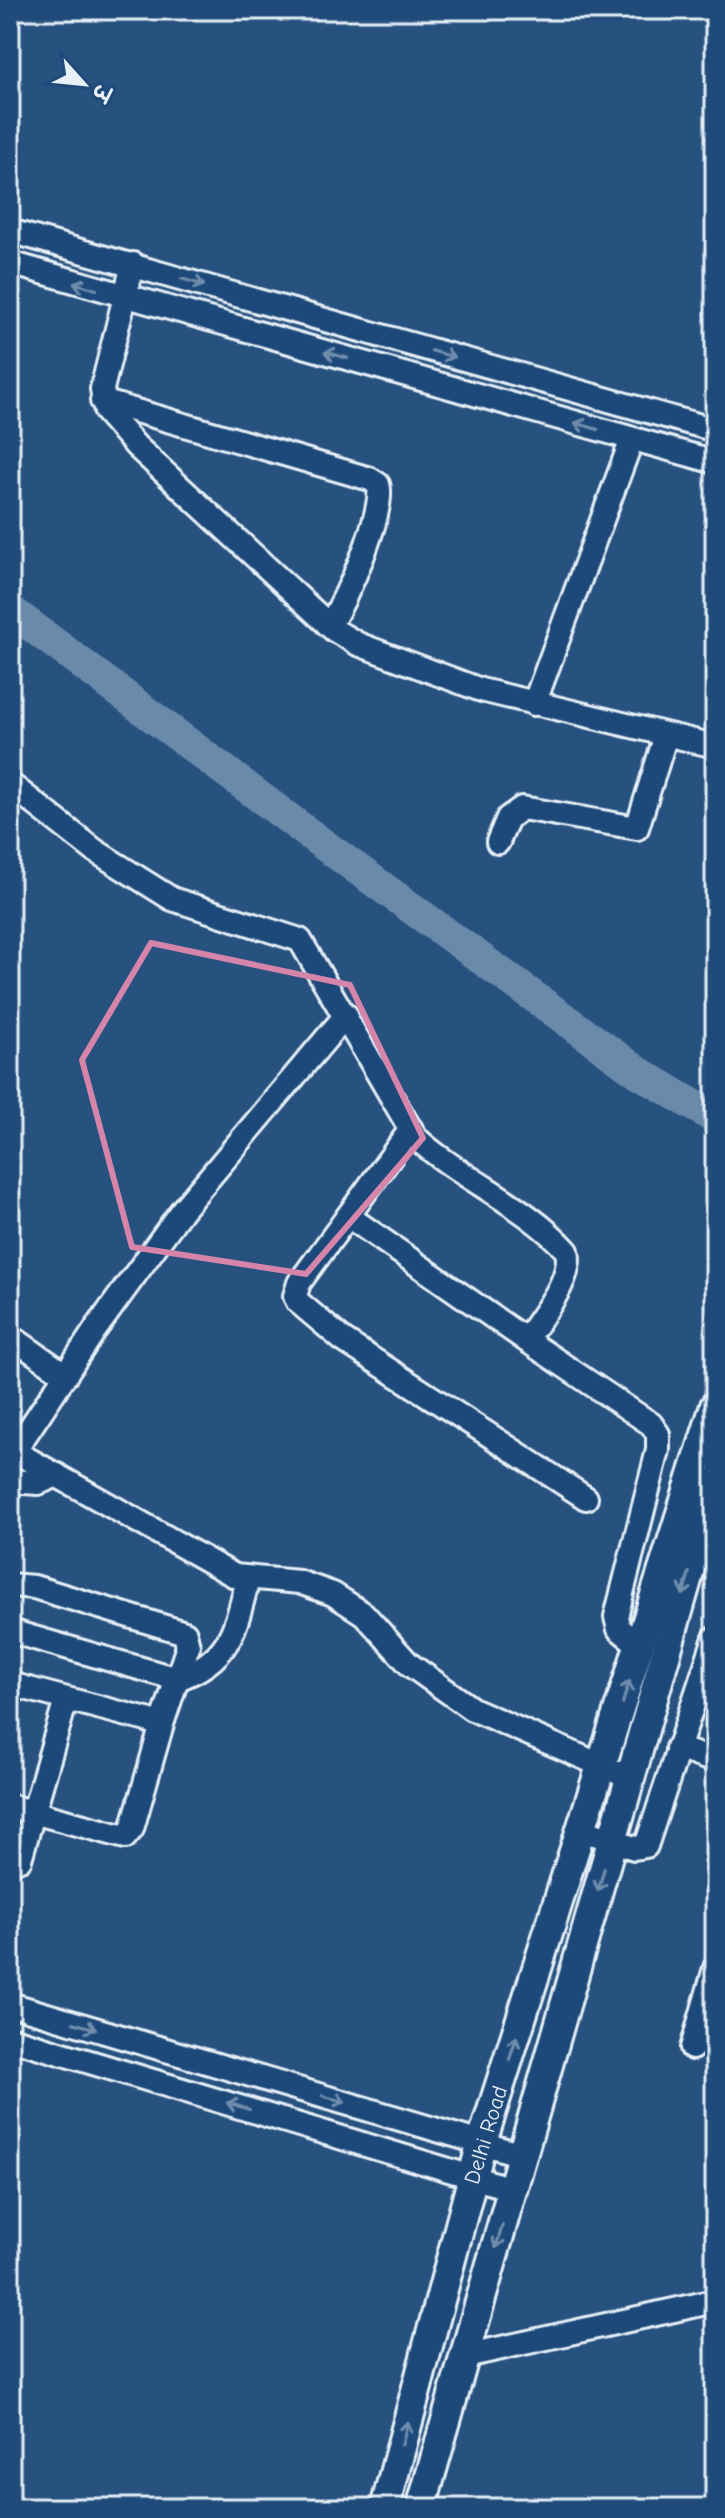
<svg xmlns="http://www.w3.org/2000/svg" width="725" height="2518" viewBox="0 0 725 2518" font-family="'Comic Neue','Playpen Sans Deva',sans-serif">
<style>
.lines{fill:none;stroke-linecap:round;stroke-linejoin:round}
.river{stroke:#6b8aaa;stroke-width:32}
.minor-casing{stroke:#e8f1f8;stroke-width:28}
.major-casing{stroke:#e8f1f8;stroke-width:34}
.minor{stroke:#1f4a7a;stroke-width:22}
.major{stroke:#1f4a7a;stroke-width:28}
.oneway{stroke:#6f8dac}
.marked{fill:none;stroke:#d584aa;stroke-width:6;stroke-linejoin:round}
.labels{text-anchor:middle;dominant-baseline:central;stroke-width:6;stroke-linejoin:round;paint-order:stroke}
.street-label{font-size:22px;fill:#e8f1f8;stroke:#1f4a7a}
</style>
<rect width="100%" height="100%" fill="#27517f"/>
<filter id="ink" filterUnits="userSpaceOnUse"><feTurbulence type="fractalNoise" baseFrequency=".0125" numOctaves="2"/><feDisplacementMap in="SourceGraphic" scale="16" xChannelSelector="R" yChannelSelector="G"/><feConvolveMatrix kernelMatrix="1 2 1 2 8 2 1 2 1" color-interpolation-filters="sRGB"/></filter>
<g filter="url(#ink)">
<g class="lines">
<path class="river" d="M10 610 320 842 638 1072 715 1118"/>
<defs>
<g id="minor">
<path d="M10 231 715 430"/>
<path d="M10 263 715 462"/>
<path d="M133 264 102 389 106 412 136 446 334 630 358 644 481 690 715 746"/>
<path d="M102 401 370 479 378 484C387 508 345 603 329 625"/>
<path d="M534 704 632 439"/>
<path d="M10 784 94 850 172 899 300 940 415 1137C462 1180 525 1204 567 1251 574 1279 540 1317 526 1340L651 1424 658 1434V1450L616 1617 619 1629 640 1646"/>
<path d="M498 842 508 818 522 808 637 828 666 735"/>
<path d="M411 1129 348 1216 526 1340"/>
<path d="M348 1216 299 1283 295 1296 298 1302 343 1340 586 1498"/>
<path d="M10 1336 66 1375"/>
<path d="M10 1449 235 1576 299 1582 333 1594 364 1614 409 1664 472 1709 630 1778"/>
<path d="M14 1452 95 1330 182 1210 346 1015"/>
<path d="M10 1481 38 1483 57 1475"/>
<path d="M10 1585 34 1587 185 1633 188 1646 162 1724"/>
<path d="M10 1631 177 1679C231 1660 235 1629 248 1579"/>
<path d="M10 1684 162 1724 132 1829 125 1837 10 1806"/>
<path d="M677 1748 715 1761"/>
<path d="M583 1830 634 1848 646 1846 715 1638"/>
<path d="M10 1863 20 1859 66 1700"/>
<path d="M10 2004 522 2155"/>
<path d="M10 2038 512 2189"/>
<path d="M692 2048 715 1968"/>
<path d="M465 2356 715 2301"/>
</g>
<g id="major">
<path d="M385 2508 482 2142 715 1406"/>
<path d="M421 2508 715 1482"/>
</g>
</defs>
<use href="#minor" class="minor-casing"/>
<use href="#major" class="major-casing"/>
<use href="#minor" class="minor"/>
<use href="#major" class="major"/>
</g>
<defs><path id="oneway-shaft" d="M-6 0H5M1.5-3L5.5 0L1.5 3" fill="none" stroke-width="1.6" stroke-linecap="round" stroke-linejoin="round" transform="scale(2)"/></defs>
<g class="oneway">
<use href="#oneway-shaft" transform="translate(193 282) rotate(16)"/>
<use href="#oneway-shaft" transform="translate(85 286) rotate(-163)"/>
<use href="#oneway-shaft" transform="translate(443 354) rotate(16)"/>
<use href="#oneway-shaft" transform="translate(336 355) rotate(-165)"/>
<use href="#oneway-shaft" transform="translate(586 426) rotate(-164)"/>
<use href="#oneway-shaft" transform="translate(686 1584) rotate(106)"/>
<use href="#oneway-shaft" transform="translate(626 1692) rotate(-73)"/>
<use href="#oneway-shaft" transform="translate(601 1880) rotate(106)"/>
<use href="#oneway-shaft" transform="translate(85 2026) rotate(16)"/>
<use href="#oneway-shaft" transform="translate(513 2048) rotate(-72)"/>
<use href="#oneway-shaft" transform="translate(334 2099) rotate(16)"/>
<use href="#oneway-shaft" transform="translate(238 2106) rotate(-163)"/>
<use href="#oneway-shaft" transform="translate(499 2237) rotate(106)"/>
<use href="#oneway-shaft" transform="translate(405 2433) rotate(-75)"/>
</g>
</g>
<path class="marked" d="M151 943 350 985 423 1138 306 1274 132 1247 82 1060Z"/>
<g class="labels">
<g class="street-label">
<text transform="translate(486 2135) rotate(-73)">Delhi Road</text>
</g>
</g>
<rect width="725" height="2518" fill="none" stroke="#1f4a7a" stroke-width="40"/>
<rect x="20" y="20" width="685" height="2478" fill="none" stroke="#e8f1f8" stroke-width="3" filter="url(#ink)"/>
<g transform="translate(84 84) rotate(117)" stroke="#1f4a7a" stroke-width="6" paint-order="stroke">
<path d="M0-6L14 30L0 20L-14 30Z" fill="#e8f1f8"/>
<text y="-12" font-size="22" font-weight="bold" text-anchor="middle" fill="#e8f1f8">उ</text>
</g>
</svg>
